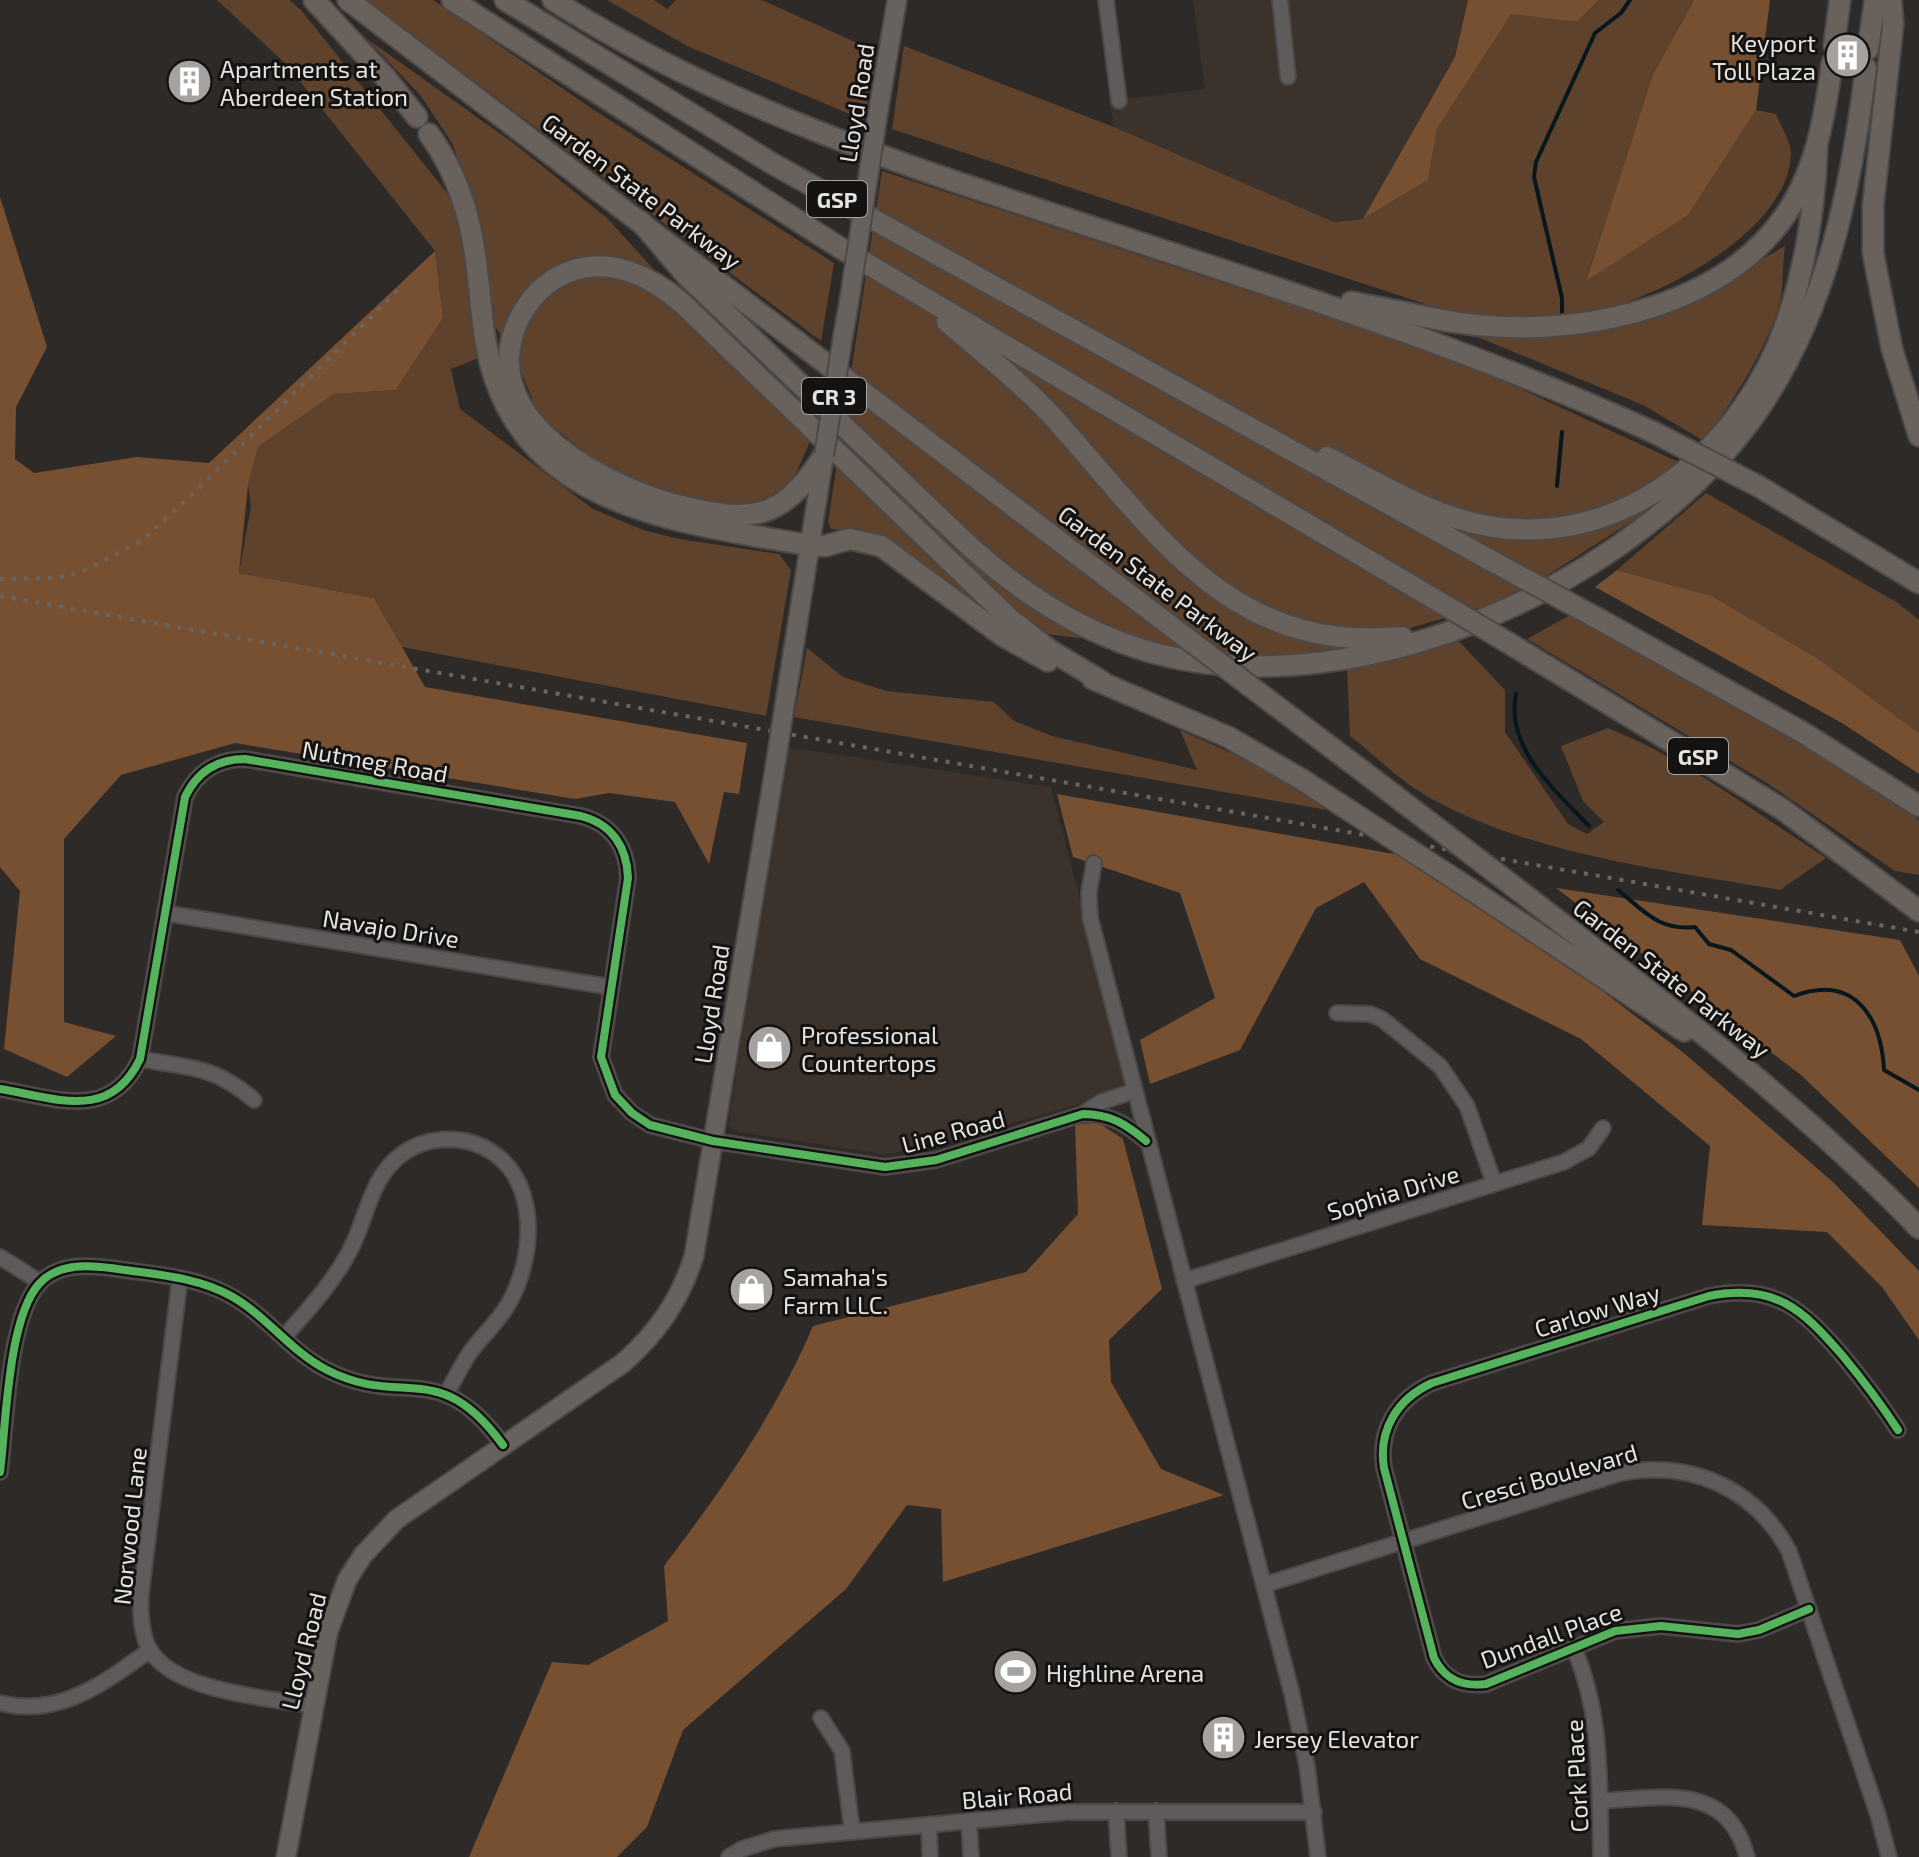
<svg xmlns="http://www.w3.org/2000/svg" width="1919" height="1857" viewBox="0 0 1919 1857" font-family="'Exo 2',sans-serif">
<style>
.built{fill:#3b322b}
.green{fill:#5f422b}
.forest{fill:#775032}
.lines{fill:none;stroke-linecap:round;stroke-linejoin:round}
.stream{stroke:#07171e;stroke-width:4}
.minor-casing{stroke:#4b4847;stroke-width:18}
.major-casing{stroke:#4b4847;stroke-width:22}
.highway-casing{stroke:#4b4847;stroke-width:24}
.minor{stroke:#5e5b5a;stroke-width:14}
.major{stroke:#68625e;stroke-width:18}
.highway{stroke:#69615b;stroke-width:20}
.rail{stroke:#676664;stroke-width:4;stroke-dasharray:4 8;stroke-linecap:butt}
.major-bridge-casing{stroke:#4b4847;stroke-width:22;stroke-linecap:butt}
.highway-bridge-casing{stroke:#4b4847;stroke-width:24;stroke-linecap:butt}
.major-bridge{stroke:#68625e;stroke-width:18}
.highway-bridge{stroke:#69615b;stroke-width:20}
.cycleway-casing{stroke:#151311;stroke-width:13}
.cycleway{stroke:#56b35d;stroke-width:8}
.labels{text-anchor:middle;dominant-baseline:central;stroke-width:6;stroke-linejoin:round;paint-order:stroke}
.shield{fill:#151311;stroke:#a7a4a1;stroke-width:2}
.shield-label{font-size:22px;font-weight:bold;fill:#e5e2df}
.poi-label{font-size:24px;fill:#e5e2df;stroke:#151311;text-anchor:start}
.street-label{font-size:24px;fill:#e5e2df;stroke:#151311}
</style>
<rect width="100%" height="100%" fill="#2d2a28"/>
<g class="built">
<path d="M1193 0H1468L1455 57 1363 219 1334 222 1114 128 1110 101 1205 89Z"/>
<path d="M787 747 1051 787 1127 1082 1092 1101 911 1151 883 1154 738 1132 728 1126Z"/>
</g>
<g class="green">
<path d="M217 0H289L301 10 467 218 486 355 451 369 460 409 593 509 643 530 679 539 779 554 791 570 766 716 402 647 374 598 239 573 251 506 248 485 258 447 334 394 396 390 443 318 435 251 287 65Z"/>
<path d="M366 0H433L594 110 834 263 821 341Z"/>
<path d="M607 0H654L667 9 676 0H762L877 52 864 120 687 46Z"/>
<path d="M1599 0H1694L1653 74 1586 280 1688 215 1756 110 1776 114C1780 125 1791 142 1791 154 1788 236 1647 303 1578 317 1538 325 1495 319 1456 314L892 129 904 46 1114 127 1334 222 1363 219 1428 180 1437 129 1511 13 1577 22Z"/>
<path d="M366 38 516 145 607 218 810 441 791 485 763 506H708L611 474 538 414 517 361 490 318 478 211 452 143 421 96Z"/>
<path d="M882 171 1456 359 1685 465 1668 498 1551 573 1489 605 1321 654 1246 656 1053 635 987 616 889 540 869 532 831 529 828 522Z"/>
<path d="M1785 246C1783 261 1783 275 1782 290 1778 333 1730 406 1704 441L1643 405 1463 331 1525 333 1713 288Z"/>
<path d="M1706 493 1898 603 1919 620V733L1817 658 1712 596 1617 570Z"/>
<path d="M1572 614 1846 767 1919 820V875L1895 871 1770 785 1527 639Z"/>
<path d="M1454 636 1505 690V732L1568 824 1587 834 1604 822 1583 801 1561 746 1608 728C1685 759 1756 813 1826 858L1780 890C1666 870 1534 855 1432 799 1403 784 1376 756 1350 736L1347 667Z"/>
<path d="M807 648 843 677 886 691 994 702 1014 721 1052 736 1197 770 1180 730 1269 770 1339 812 794 717Z"/>
</g>
<g class="forest">
<path d="M1468 0H1599L1577 22 1511 14 1437 129 1428 180 1363 219 1455 57Z"/>
<path d="M1694 0H1770L1756 110 1688 215 1586 281 1653 74Z"/>
<path d="M0 197 47 347 16 407 15 459 34 473 137 457 209 463 435 251 443 318 396 390 334 394 258 447 248 485 239 573 374 598 425 687 747 743 739 794 724 792 709 864 675 802 609 793 575 799 235 743 121 775 64 839V1022L116 1036 67 1077 4 1049 20 891 0 867Z"/>
<path d="M1617 570 1712 596 1817 658 1919 733V774L1842 723 1595 587Z"/>
<path d="M1057 794 1411 857 1465 886 1685 1054 1833 1182 1919 1271V1340L1882 1287 1827 1232 1702 1225 1710 1146 1581 1039 1420 959 1364 882 1316 908 1240 1050 1150 1084 1140 1040 1215 998 1180 893 1073 857Z"/>
<path d="M1556 888 1900 940 1919 976V1188L1801 1075Z"/>
<path d="M1099 1123 1123 1139 1162 1289 1109 1340 1111 1382 1161 1469 1224 1495 943 1582 941 1509 907 1505 846 1589 683 1730 647 1827 617 1857H469L552 1662 588 1665 668 1621 664 1566C721 1491 776 1413 813 1326L1026 1272 1078 1214 1075 1124Z"/>
</g>
<g class="lines">
<g class="stream">
<path d="M1562 318V298L1534 177 1536 162 1595 33 1621 13 1630 0"/>
<path d="M1557 486 1562 432"/>
<path d="M1516 694C1505 748 1555 790 1589 826"/>
<path d="M1618 890C1644 911 1659 931 1695 927L1709 944 1731 950 1794 996C1853 974 1881 1015 1884 1070L1919 1090"/>
</g>
<defs>
<g id="minor">
<path d="M1106 0 1119 101"/>
<path d="M1280 0 1288 77"/>
<path d="M1094 863 1089 892 1090 917 1292 1694 1307 1766 1318 1857"/>
<path d="M165 913 610 987"/>
<path d="M1337 1013 1370 1014 1382 1019 1440 1066 1467 1106 1494 1183"/>
<path d="M140 1059C190 1068 213 1065 254 1100"/>
<path d="M0 1089C56 1098 110 1122 140 1059L185 797C197 772 217 759 245 759L581 816C612 824 627 847 628 878L601 1057 615 1095 632 1113 650 1125 713 1141 885 1167 936 1160 1083 1114C1110 1114 1126 1124 1146 1141"/>
<path d="M1084 1113 1101 1102 1134 1091"/>
<path d="M0 1257 40 1282"/>
<path d="M180 1278 141 1594C140 1610 141 1636 150 1650 175 1692 269 1698 313 1706"/>
<path d="M1184 1281 1564 1162 1589 1148 1603 1128"/>
<path d="M285 1336C308 1310 331 1285 348 1254 367 1221 369 1178 402 1154 425 1137 457 1135 483 1147 540 1174 536 1255 509 1303 499 1321 483 1335 471 1351 462 1364 455 1379 447 1393"/>
<path d="M0 1472C6 1425 8 1318 39 1284 60 1260 98 1266 125 1270 161 1275 199 1278 231 1296 267 1316 291 1352 327 1370 403 1409 438 1356 503 1445"/>
<path d="M1264 1585 1621 1473C1691 1460 1755 1488 1789 1551L1878 1815 1889 1857"/>
<path d="M1809 1609 1759 1630 1738 1634 1661 1626 1615 1631 1486 1684C1462 1687 1445 1680 1434 1658L1384 1468C1378 1430 1397 1399 1432 1383L1709 1296C1775 1283 1802 1309 1842 1355 1862 1379 1881 1404 1898 1430"/>
<path d="M1574 1648C1603 1716 1599 1785 1601 1857"/>
<path d="M0 1703C59 1718 104 1683 150 1650"/>
<path d="M821 1718 842 1751 852 1830"/>
<path d="M1600 1801C1660 1798 1728 1781 1747 1857"/>
<path d="M1116 1811 1119 1857"/>
<path d="M1156 1811 1159 1857"/>
<path d="M969 1821 971 1857"/>
<path d="M929 1825 930 1857"/>
<path d="M729 1857 742 1849 774 1839 1068 1812H1314"/>
</g>
<g id="major">
<path d="M878 113 897 0"/>
<path d="M843 336 849 302"/>
<path d="M785 703 824 455"/>
<path d="M286 1857 328 1632 347 1580 363 1555 397 1519 623 1363C658 1332 680 1300 694 1256L776 761"/>
</g>
<g id="highway">
<path d="M314 0 385 77 417 117"/>
<path d="M348 0 1172 627"/>
<path d="M452 0 842 249 1436 600"/>
<path d="M505 0 773 164 1490 560"/>
<path d="M553 0C717 104 896 163 1080 223 1274 287 1467 347 1653 432"/>
<path d="M1891 0 1893 24 1873 205V253L1892 349 1919 436"/>
<path d="M1834 45 1840 0"/>
<path d="M1868 49 1875 0"/>
<path d="M429 134C473 196 475 251 483 324 503 504 663 520 808 545L825 546 850 539 881 546 1003 636 1048 661"/>
<path d="M641 222 686 275 964 541C1019 592 1081 633 1154 653 1362 709 1643 580 1761 406 1829 304 1851 187 1866 68"/>
<path d="M1351 302C1398 310 1443 323 1490 326 1591 334 1726 304 1786 214 1816 170 1825 115 1832 63"/>
<path d="M947 322C983 353 1019 381 1052 416 1154 528 1227 654 1402 637"/>
<path d="M824 455C810 477 793 500 768 510 744 519 715 514 690 508 612 491 470 422 519 319 529 299 545 282 566 273 608 255 650 276 682 303L1009 618 1051 651 1103 682"/>
<path d="M1327 457C1379 483 1436 519 1494 527 1630 547 1745 444 1787 321 1806 264 1815 207 1817 148"/>
<path d="M1758 486 1919 583"/>
<path d="M1595 617 1802 732 1919 806"/>
<path d="M1502 639 1782 809 1919 911"/>
<path d="M1093 679 1228 737 1301 779"/>
<path d="M1267 699 1369 776"/>
<path d="M1470 889 1684 1031"/>
<path d="M1530 899C1665 1003 1800 1105 1919 1228"/>
</g>
</defs>
<use href="#minor" class="minor-casing"/>
<use href="#major" class="major-casing"/>
<use href="#highway" class="highway-casing"/>
<use href="#minor" class="minor"/>
<use href="#major" class="major"/>
<use href="#highway" class="highway"/>
<g class="rail">
<path d="M0 579 56 578 84 571 141 541 200 487 401 287"/>
<path d="M0 596 1919 932"/>
</g>
<defs>
<g id="major-bridge">
<path d="M849 302 878 113"/>
<path d="M824 455 843 336"/>
<path d="M776 761 785 703"/>
</g>
<g id="highway-bridge">
<path d="M1653 432 1758 486"/>
<path d="M1490 560 1595 617"/>
<path d="M1436 600 1502 639"/>
<path d="M1172 627 1267 699"/>
<path d="M1369 776 1530 899"/>
<path d="M1301 779 1470 889"/>
</g>
</defs>
<use href="#major-bridge" class="major-bridge-casing"/>
<use href="#highway-bridge" class="highway-bridge-casing"/>
<use href="#major-bridge" class="major-bridge"/>
<use href="#highway-bridge" class="highway-bridge"/>
<defs>
<g id="cycleway">
<path d="M0 1089C56 1098 110 1122 140 1059L185 797C197 772 217 759 245 759L581 816C612 824 627 847 628 878L601 1057 615 1095 632 1113 650 1125 713 1141 885 1167 936 1160 1083 1114C1110 1114 1126 1124 1146 1141"/>
<path d="M0 1472C6 1425 8 1318 39 1284 60 1260 98 1266 125 1270 161 1275 199 1278 231 1296 267 1316 291 1352 327 1370 403 1409 438 1356 503 1445"/>
<path d="M1809 1609 1759 1630 1738 1634 1661 1626 1615 1631 1486 1684C1462 1687 1445 1680 1434 1658L1384 1468C1378 1430 1397 1399 1432 1383L1709 1296C1775 1283 1802 1309 1842 1355 1862 1379 1881 1404 1898 1430"/>
</g>
</defs>
<use href="#cycleway" class="cycleway-casing"/>
<use href="#cycleway" class="cycleway"/>
</g>
<defs>
<symbol id="building-disc" viewBox="-11 -11 22 22"><circle r="9.5" fill="#a5a29f" stroke="#151311"/><path d="M-4-6H4V6H1V3H-1V6H-4ZM-2.5-4.3h1.7v1.8h-1.7ZM.8-4.3h1.7v1.8H.8ZM-2.5-1h1.7V.8h-1.7ZM.8-1h1.7V.8H.8Z" fill="#fff"/></symbol>
<symbol id="shop-disc" viewBox="-11 -11 22 22"><circle r="9.5" fill="#a5a29f" stroke="#151311"/><path d="M-5-2.5h2.3a2.7 3.5 0 0 1 5.4 0H5L5.5 6h-11ZM-1.5-2.5h3a1.5 2.3 0 0 0-3 0Z" fill="#fff"/></symbol>
<symbol id="stadium-disc" viewBox="-11 -11 22 22"><circle r="9.5" fill="#a5a29f" stroke="#151311"/><path d="M0-5a6.5 5 0 1 0 0 10a6.5 5 0 1 0 0-10ZM-3.5-1.8h7v3.6h-7Z" fill="#fff"/></symbol>
</defs>
<g fill-rule="evenodd">
<use href="#building-disc" x="1822" y="30" width="51" height="51"/>
<use href="#building-disc" x="164" y="56" width="51" height="51"/>
<use href="#shop-disc" x="744" y="1022" width="51" height="51"/>
<use href="#shop-disc" x="726" y="1264" width="51" height="51"/>
<use href="#stadium-disc" x="990" y="1646" width="51" height="51"/>
<use href="#building-disc" x="1198" y="1712" width="51" height="51"/>
</g>
<g class="labels">
<g class="shield">
<rect x="807" y="181" width="60" height="36" rx="6"/>
<rect x="802" y="378" width="64" height="36" rx="6"/>
<rect x="1668" y="738" width="60" height="36" rx="6"/>
</g>
<g class="shield-label">
<text x="837" y="199">GSP</text>
<text x="834" y="396">CR 3</text>
<text x="1698" y="756">GSP</text>
</g>
<g class="poi-label">
<text x="1816" y="42" text-anchor="end">Keyport<tspan x="1816" dy="28">Toll Plaza</tspan></text>
<text x="220" y="68">Apartments at<tspan x="220" dy="28">Aberdeen Station</tspan></text>
<text x="801" y="1034">Professional<tspan x="801" dy="28">Countertops</tspan></text>
<text x="783" y="1276">Samaha's<tspan x="783" dy="28">Farm LLC.</tspan></text>
<text x="1046" y="1672">Highline Arena</text>
<text x="1254" y="1738">Jersey Elevator</text>
</g>
<g class="street-label">
<text transform="translate(856 103) rotate(-81)">Lloyd Road</text>
<text transform="translate(642 191) rotate(37)">Garden State Parkway</text>
<text transform="translate(1158 583) rotate(37)">Garden State Parkway</text>
<text transform="translate(375 761) rotate(10)">Nutmeg Road</text>
<text transform="translate(391 928) rotate(9)">Navajo Drive</text>
<text transform="translate(1672 978) rotate(38)">Garden State Parkway</text>
<text transform="translate(711 1004) rotate(-81)">Lloyd Road</text>
<text transform="translate(953 1131) rotate(-15)">Line Road</text>
<text transform="translate(1393 1192) rotate(-17)">Sophia Drive</text>
<text transform="translate(1597 1310) rotate(-17)">Carlow Way</text>
<text transform="translate(1549 1476) rotate(-16)">Cresci Boulevard</text>
<text transform="translate(129 1526) rotate(-84)">Norwood Lane</text>
<text transform="translate(1551 1635) rotate(-20)">Dundall Place</text>
<text transform="translate(303 1651) rotate(-76)">Lloyd Road</text>
<text transform="translate(1576 1776) rotate(-93)">Cork Place</text>
<text transform="translate(1017 1795) rotate(-5)">Blair Road</text>
</g>
</g>
</svg>
